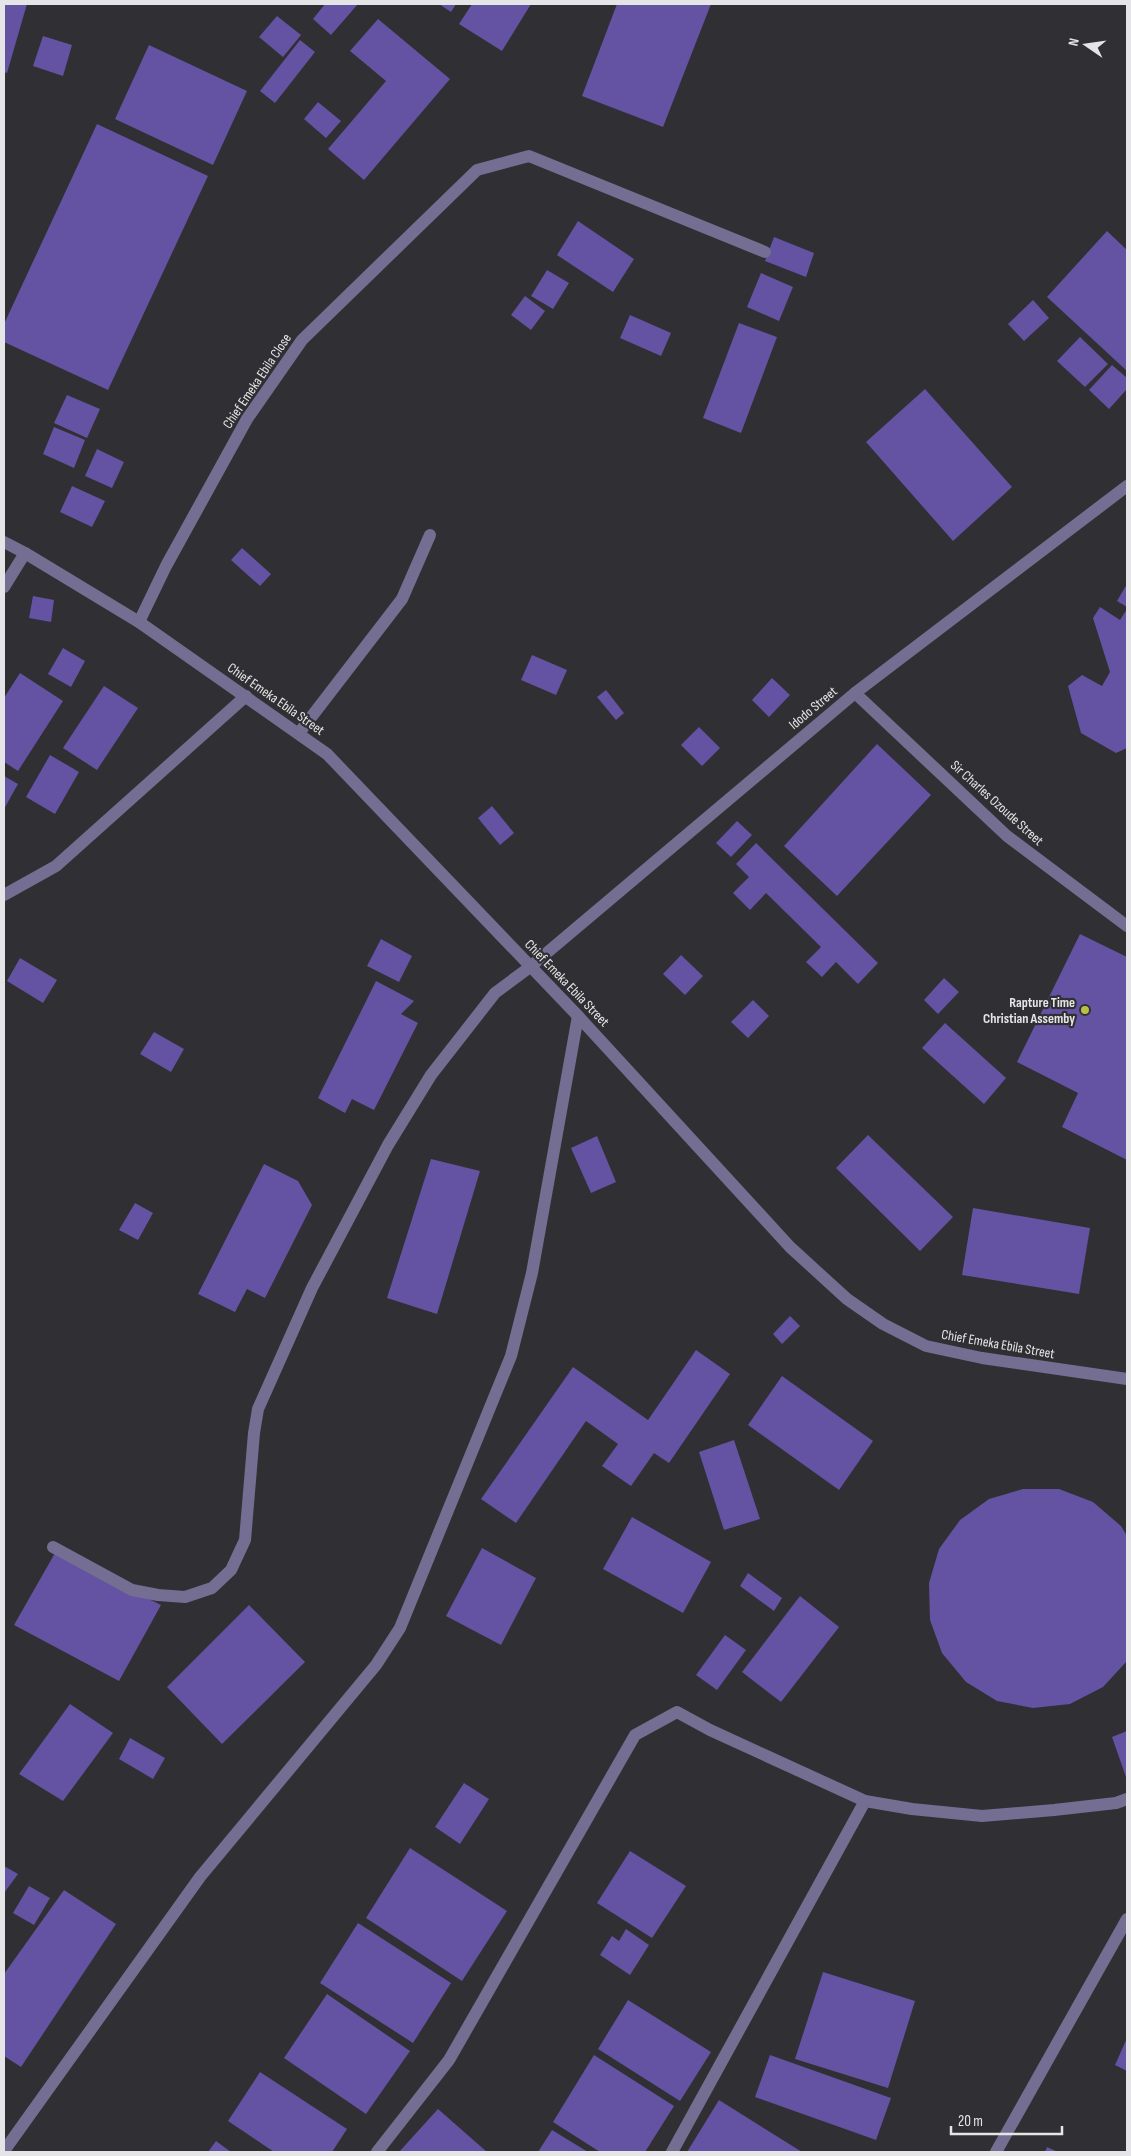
<svg xmlns="http://www.w3.org/2000/svg" width="1131" height="2156" viewBox="0 0 1131 2156" font-family="'Sofia Sans Condensed',sans-serif">
<style>
.building{fill:#6452a2}
.lines{fill:none;stroke-linecap:round;stroke-linejoin:round}
.minor{stroke:#746e92;stroke-width:12}
.poi-dot{fill:#bac045;stroke:#302f33;stroke-width:2}
.labels{text-anchor:middle;dominant-baseline:central;stroke-width:4.5;stroke-linejoin:round;paint-order:stroke}
.street-label{font-size:14px;fill:#e5e5e7;stroke:#302f33}
.poi-label{font-size:14px;font-weight:bold;fill:#e5e5e7;stroke:#302f33;text-anchor:end}
</style>
<rect width="100%" height="100%" fill="#302f33"/>
<g class="building">
<path d="M4 4H27L7 73 4 72Z"/>
<path d="M325 4H358L331 35 313 19Z"/>
<path d="M439 4H456L451 12Z"/>
<path d="M472 4H531L502 51 459 24Z"/>
<path d="M617 4H711L663 127 582 96Z"/>
<path d="M277 16 301 35 283 57 259 37Z"/>
<path d="M378 19 450 79 364 180 328 149 386 81 350 51Z"/>
<path d="M43 36 72 45 63 76 33 66Z"/>
<path d="M300 40 315 52 275 103 260 91Z"/>
<path d="M149 45 247 91 213 165 115 119Z"/>
<path d="M318 102 341 121 326 138 304 119Z"/>
<path d="M97 124 208 176 108 390 4 342V324Z"/>
<path d="M578 221 634 259 613 292 557 255Z"/>
<path d="M1107 231 1127 250V371L1047 297Z"/>
<path d="M774 237 814 253 806 277 765 261Z"/>
<path d="M547 270 569 283 553 309 531 296Z"/>
<path d="M761 273 793 287 779 321 747 307Z"/>
<path d="M525 296 545 311 531 330 511 315Z"/>
<path d="M1033 300 1049 318 1024 341 1008 324Z"/>
<path d="M630 315 671 333 661 356 620 338Z"/>
<path d="M739 323 777 337 741 433 703 418Z"/>
<path d="M1080 337 1108 364 1085 387 1057 361Z"/>
<path d="M1112 365 1127 378V389L1109 409 1089 390Z"/>
<path d="M925 389 1012 487 953 541 866 442Z"/>
<path d="M67 395 100 409 87 438 54 423Z"/>
<path d="M54 427 85 440 74 468 43 454Z"/>
<path d="M97 449 124 462 112 488 85 476Z"/>
<path d="M72 486 105 501 92 527 60 512Z"/>
<path d="M242 548 271 574 260 586 231 560Z"/>
<path d="M1127 584V607L1117 601Z"/>
<path d="M33 596 54 600 51 622 29 618Z"/>
<path d="M1100 607 1120 620 1127 609V748L1116 753 1081 733 1068 686 1082 675 1102 686 1110 672 1093 618Z"/>
<path d="M63 648 85 661 71 687 48 674Z"/>
<path d="M532 655 567 670 556 695 521 680Z"/>
<path d="M20 673 63 701 18 771 4 762V698Z"/>
<path d="M772 678 790 695 769 717 752 700Z"/>
<path d="M104 686 138 708 97 770 63 748Z"/>
<path d="M606 690 624 713 616 720 597 697Z"/>
<path d="M699 727 720 748 702 766 681 745Z"/>
<path d="M877 744 931 795 837 896 784 846Z"/>
<path d="M50 755 79 772 55 814 26 797Z"/>
<path d="M4 776 18 784 4 809Z"/>
<path d="M492 806 514 833 500 845 478 818Z"/>
<path d="M737 821 752 835 731 857 716 843Z"/>
<path d="M756 843 878 963 858 984 836 962 822 977 806 962 821 947 766 893 750 910 733 893 749 877 736 864Z"/>
<path d="M1080 934 1127 957V1160L1062 1127 1078 1093 1017 1062Z"/>
<path d="M381 939 412 956 399 982 367 966Z"/>
<path d="M681 955 703 976 685 995 663 974Z"/>
<path d="M20 958 57 980 43 1003 7 981Z"/>
<path d="M944 978 959 992 938 1014 924 1000Z"/>
<path d="M376 981 414 1001 401 1014 418 1023 374 1110 352 1099 345 1113 318 1098Z"/>
<path d="M753 1000 769 1016 748 1038 731 1022Z"/>
<path d="M945 1023 1006 1078 984 1104 922 1048Z"/>
<path d="M154 1032 184 1049 171 1072 140 1054Z"/>
<path d="M868 1135 953 1217 920 1251 836 1168Z"/>
<path d="M597 1136 616 1182 591 1193 571 1148Z"/>
<path d="M431 1159 480 1171 437 1314 387 1298Z"/>
<path d="M264 1164 298 1181 312 1205 265 1298 247 1289 235 1312 198 1294Z"/>
<path d="M135 1203 153 1213 138 1240 119 1230Z"/>
<path d="M973 1208 1090 1228 1079 1294 962 1275Z"/>
<path d="M790 1316 800 1326 782 1344 773 1334Z"/>
<path d="M696 1350 730 1374 669 1463 654 1453 631 1486 602 1466 618 1444 586 1421 516 1523 481 1499 573 1367 648 1420Z"/>
<path d="M782 1376 873 1441 839 1490 748 1425Z"/>
<path d="M734 1440 760 1519 724 1530 699 1452Z"/>
<path d="M1023 1489H1059L1093 1502 1121 1526 1127 1536V1661L1103 1687 1070 1704 1033 1708 997 1701 966 1682 942 1653 930 1620 929 1583 939 1549 960 1520 989 1499Z"/>
<path d="M632 1517 711 1562 683 1613 603 1569Z"/>
<path d="M482 1548 536 1578 501 1645 446 1616Z"/>
<path d="M55 1553 161 1605 119 1681 14 1625Z"/>
<path d="M748 1573 782 1598 774 1611 740 1586Z"/>
<path d="M800 1596 839 1627 781 1702 742 1672Z"/>
<path d="M249 1605 305 1662 222 1744 167 1687Z"/>
<path d="M725 1635 746 1650 717 1690 696 1675Z"/>
<path d="M70 1704 113 1733 63 1801 19 1774Z"/>
<path d="M1127 1731V1780L1112 1737Z"/>
<path d="M130 1738 165 1758 153 1779 119 1759Z"/>
<path d="M464 1783 489 1799 460 1844 435 1827Z"/>
<path d="M410 1848 507 1911 462 1981 366 1918Z"/>
<path d="M630 1851 686 1886 652 1938 597 1903Z"/>
<path d="M4 1866 18 1874 4 1893Z"/>
<path d="M29 1886 50 1898 34 1925 13 1913Z"/>
<path d="M64 1890 116 1924 21 2067 4 2056V1974Z"/>
<path d="M358 1923 451 1983 413 2043 320 1983Z"/>
<path d="M626 1929 649 1945 630 1975 600 1955 612 1936 619 1941Z"/>
<path d="M823 1972 915 2001 888 2088 795 2059Z"/>
<path d="M327 1994 410 2051 366 2114 284 2058Z"/>
<path d="M628 2000 711 2052 680 2101 598 2049Z"/>
<path d="M1127 2038V2071L1115 2065Z"/>
<path d="M594 2055 674 2106 645 2152H600L553 2122Z"/>
<path d="M770 2055 891 2098 876 2140 755 2097Z"/>
<path d="M260 2072 347 2129 332 2152H274L228 2121Z"/>
<path d="M719 2100 802 2152H687Z"/>
<path d="M438 2109 487 2152H399Z"/>
<path d="M552 2130 588 2152H538Z"/>
<path d="M216 2141 231 2152H208Z"/>
<path d="M1047 2147 1058 2152H1045Z"/>
</g>
<g class="lines">
<g class="minor">
<path d="M4 542 25 553 139 622 327 754 578 1016 790 1247 847 1299 883 1324 926 1346 982 1358 1127 1379"/>
<path d="M4 587 25 553"/>
<path d="M139 622 166 566 247 419 302 340 477 170 529 156 765 252"/>
<path d="M855 693 1007 836 1127 926"/>
<path d="M299 733 402 599 430 535"/>
<path d="M4 895 56 866 246 696"/>
<path d="M53 1547 132 1590 158 1595 185 1597 212 1588 231 1570 245 1540 254 1433 258 1409 312 1288 388 1145 431 1075 495 993 530 967 855 693 1127 486"/>
<path d="M4 2151 200 1877 376 1665 400 1628 511 1356 532 1273 578 1016"/>
<path d="M377 2152 449 2060 635 1735 677 1712 710 1730 865 1801 912 1809 982 1816 1054 1810 1116 1803 1127 1799"/>
<path d="M672 2152 865 1801"/>
<path d="M996 2152 1127 1919"/>
</g>
</g>
<circle class="poi-dot" cx="1085" cy="1010" r="5"/>
<g class="labels">
<g class="street-label">
<text transform="translate(257 381) rotate(-56)">Chief Emeka Ebila Close</text>
<text transform="translate(276 699) rotate(35)">Chief Emeka Ebila Street</text>
<text transform="translate(813 708) rotate(-40)">Idodo Street</text>
<text transform="translate(997 803) rotate(42)">Sir Charles Ozoude Street</text>
<text transform="translate(567 983) rotate(46)">Chief Emeka Ebila Street</text>
<text transform="translate(998 1344) rotate(10)">Chief Emeka Ebila Street</text>
</g>
<g class="poi-label">
<text x="1075" y="1002">Rapture Time<tspan x="1075" dy="16">Christian Assemby</tspan></text>
</g>
</g>
<rect width="1131" height="2156" fill="none" stroke="#e5e5e7" stroke-width="10"/>
<g transform="translate(1086 45) rotate(283)" stroke="#302f33" stroke-width="4" paint-order="stroke">
<path d="M0-4L9 19L0 12L-9 19Z" fill="#e5e5e7"/>
<text y="-8" font-size="14" font-weight="bold" text-anchor="middle" fill="#e5e5e7">N</text>
</g>
<path d="M951 2126v8h111v-8" fill="none" stroke="#e5e5e7" stroke-width="2.5"/>
<text x="958" y="2126" font-size="15" fill="#e5e5e7" stroke="#302f33" stroke-width="4" paint-order="stroke">20 m</text>
</svg>
